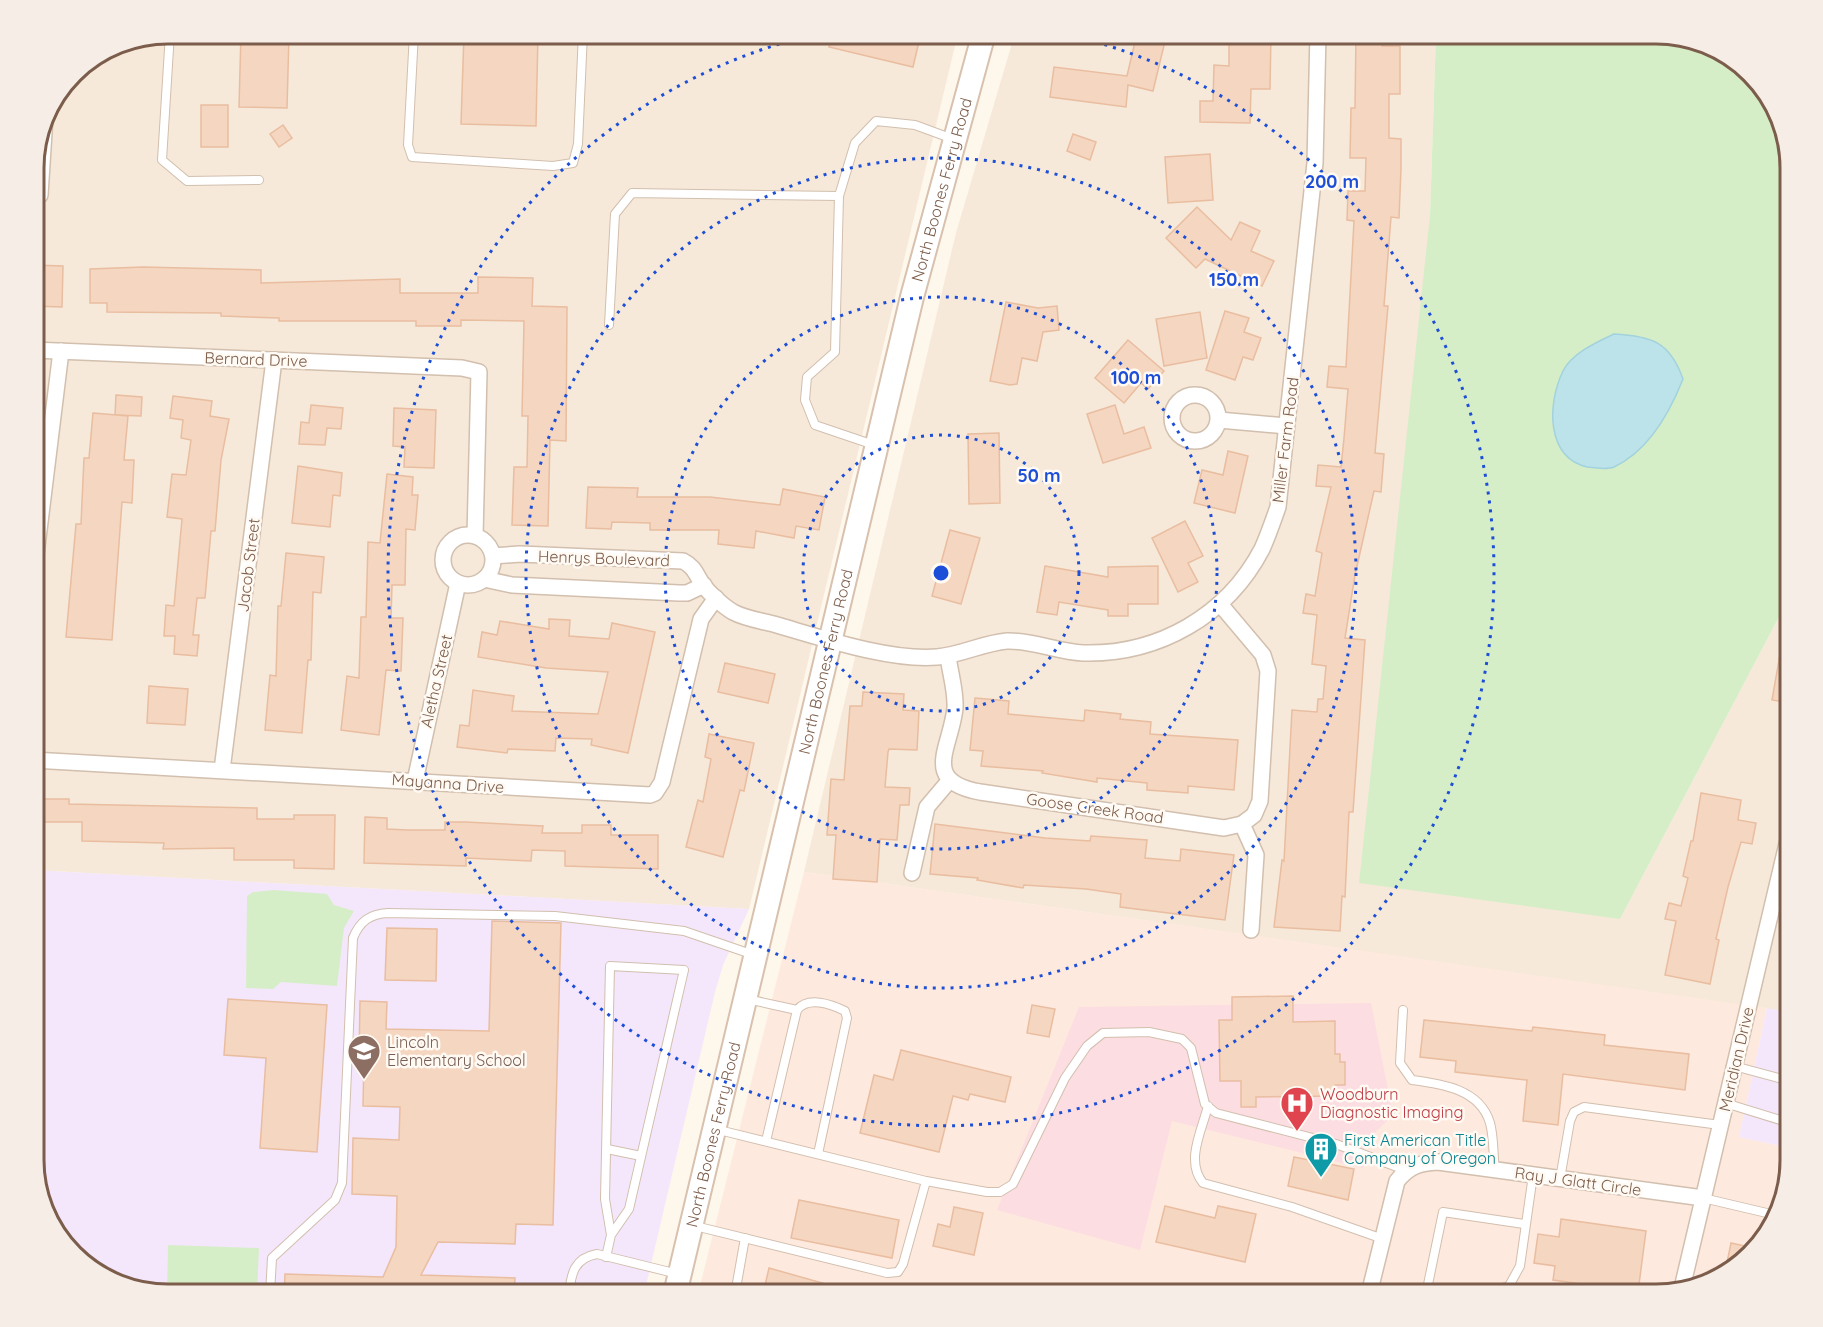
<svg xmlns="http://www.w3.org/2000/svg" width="1823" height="1327" viewBox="0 0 1823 1327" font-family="Quicksand,sans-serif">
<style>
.residential{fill:#f6e9d9}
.commercial{fill:#fee9de}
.education{fill:#f4e7fb}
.medical{fill:#fcdde1}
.green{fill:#d6eec7}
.water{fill:#bde3ea;stroke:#a2d2dd;stroke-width:1.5}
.building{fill:#f5d6c0;stroke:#e9bda0;stroke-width:1.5}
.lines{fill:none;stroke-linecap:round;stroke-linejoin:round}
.lane-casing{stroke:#d2bfae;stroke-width:10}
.street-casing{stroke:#d2bfae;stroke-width:18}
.secondary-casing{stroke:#d8c1ae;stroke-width:26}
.lane{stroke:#fff;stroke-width:8}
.street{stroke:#fff;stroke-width:15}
.secondary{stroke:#fff;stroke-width:22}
.ring{fill:none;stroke:#1d4ed8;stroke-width:3;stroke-dasharray:3 6}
.labels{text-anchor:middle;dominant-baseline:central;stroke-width:5;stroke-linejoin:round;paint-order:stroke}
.street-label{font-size:16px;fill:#7c5d4b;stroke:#fffaf3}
.education-label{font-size:16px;fill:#785e54;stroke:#fffaf3;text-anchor:start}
.health-label{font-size:16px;fill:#be3a42;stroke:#fffaf3;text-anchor:start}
.culture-label{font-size:16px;fill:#0d838f;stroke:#fffaf3;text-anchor:start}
.rim{fill:none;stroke:#7c5d4b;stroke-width:3}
.centre{fill:#1d4ed8;stroke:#fffaf3;stroke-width:3}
.ring-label{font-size:18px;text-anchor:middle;font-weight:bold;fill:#1d4ed8;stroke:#fffaf3;stroke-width:5;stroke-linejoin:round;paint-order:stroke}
</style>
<rect width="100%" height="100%" fill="#fef7eb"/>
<g class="residential">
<path d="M168 33H958L749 909 33 870V158L47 108 79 67 116 43Z"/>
<path d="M1015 33H1436L1430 215 1620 919 1790 596V1012L804 872 956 233Z"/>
</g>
<path class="commercial" d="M804 872 1767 1008 1739 1137 1790 1148V1160L1762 1241 1715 1280 1655 1294H698Z"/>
<g class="education">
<path d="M33 870 749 909 723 965 715 992 644 1294H167L86 1266 51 1226 33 1168Z"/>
<path d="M1767 1008 1790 1012V1148L1739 1137Z"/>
</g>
<path class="medical" d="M1371 1003 1393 1115 1364 1143 1363 1168 1172 1121 1140 1250 997 1210 1079 1007Z"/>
<g class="green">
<path d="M1436 33H1656L1737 61 1776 108 1790 167V596L1620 919 1359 883 1430 215Z"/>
<path d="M274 890 327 894 334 905 354 911 344 928 337 986 281 982 273 989 246 988 247 896 253 892Z"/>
<path d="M168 1245 259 1248 257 1294H167Z"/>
</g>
<path class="water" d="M1614 334C1652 336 1670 342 1683 379 1670 412 1648 451 1614 467 1607 470 1595 468 1587 467 1546 457 1547 404 1563 371 1572 353 1597 342 1614 334Z"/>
<g class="building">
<path d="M241 33 289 35 287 108 239 107Z"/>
<path d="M464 33H538L536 126 461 124Z"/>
<path d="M832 33H921L913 67 829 47Z"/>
<path d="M1137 33H1167L1153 91 1128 85 1126 107 1050 97 1054 67 1127 76Z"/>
<path d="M1229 33H1271L1270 89H1251L1250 123 1200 122V101H1213L1214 65 1229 66Z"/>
<path d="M1356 33H1383L1382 46H1400V94H1389V138L1401 139V169L1399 218 1391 217 1384 306H1388L1375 453 1384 454 1381 492 1374 491 1355 575 1345 638 1365 640 1353 812H1349L1345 897 1342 896 1340 931 1274 927 1282 860 1284 861 1292 710 1317 712 1318 699H1323L1326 666 1312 664 1317 615 1303 613 1306 594 1315 596 1322 553 1316 551 1331 487 1316 486 1318 465 1341 467 1344 438 1348 389 1327 387 1329 366 1346 367 1354 221 1347 220 1348 191H1365L1366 158H1350L1351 108H1355Z"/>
<rect x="201" y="105" width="27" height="42"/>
<path d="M283 125 292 138 279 147 270 134Z"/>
<path d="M1073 134 1096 142 1090 160 1067 151Z"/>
<path d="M1210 154 1213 200 1168 203 1165 157Z"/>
<path d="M1197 207 1231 240 1240 222 1260 231 1251 251 1274 261 1262 286 1205 259 1196 268 1166 238Z"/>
<path d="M33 265 63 266 62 307 33 306Z"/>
<path d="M143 267 261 270V283L400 279V293H478V277L533 278 532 306 567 307 566 441 550 440 548 526 512 525 514 467H527L528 416H522L524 321 461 320V326H416V321H279V318L221 316V313L107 312V303H90V269Z"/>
<path d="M1006 302 1038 308 1057 306 1059 330 1043 332 1037 361 1022 358 1017 384 1010 385 990 381Z"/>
<path d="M1225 311 1249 318 1244 332 1261 338 1253 360 1243 357 1235 380 1206 370Z"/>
<path d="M1200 312 1207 358 1164 366 1156 319Z"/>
<path d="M1128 340 1164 371 1148 389 1141 383 1124 403 1095 378Z"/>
<path d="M116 395 142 397 141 416 115 415Z"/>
<path d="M173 396 212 401 210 416 229 419 221 460 215 531H211L205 598H197L193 635H199L197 656 174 654 175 636H164L166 605 174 606 182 519 167 517 172 474 186 475 191 440 181 438 183 420 170 418Z"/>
<path d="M311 405 343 408 341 429 327 428 325 445 299 444 301 422 309 423Z"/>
<path d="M1115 405 1124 434 1144 427 1151 448 1103 463 1087 414Z"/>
<path d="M394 408 436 410 434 468 404 467 405 447 393 446Z"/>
<path d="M93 413 128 416 124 460H134L132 503 122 502 112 640 66 637 76 524H81L84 458H89Z"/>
<path d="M999 433 1000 503 969 504 968 434Z"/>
<path d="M1228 451 1248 456 1235 513 1194 503 1202 470 1223 475Z"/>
<path d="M298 466 342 473 340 496 333 495 330 527 292 523Z"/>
<path d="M387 474 413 477 412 495H418L415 530 406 529 405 585H392L391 618H403L401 671 386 670 379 735 341 730 347 676 359 678 361 617H366L368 542 380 543Z"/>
<path d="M588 487 638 488 637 497H710L780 505 783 489 825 497 819 530 796 526 794 538 756 531 754 548 718 544 719 530H650V523L612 522 611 529 586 528Z"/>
<path d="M1185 521 1203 556 1188 563 1198 582 1178 592 1152 538Z"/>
<path d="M950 530 980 538 961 604 932 596Z"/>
<path d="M286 553 324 557 321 593 313 592 311 660H308L302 733 265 730 270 675 276 676 278 606H281Z"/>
<path d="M1045 566 1108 577V567L1158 566V604H1128V616H1108V610L1059 602 1057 615 1037 612Z"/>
<path d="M549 619 570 620 569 636 609 639 612 623 655 632 628 753 591 745 592 739 556 738 555 751 508 749 507 753 457 747 460 725 469 726 473 690 514 696 512 711 598 714 608 672 546 668 478 657 482 632 497 635 500 621 549 629Z"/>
<path d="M1782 643 1790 644V703L1772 700Z"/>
<path d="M725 663 775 674 768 703 718 692Z"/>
<path d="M149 686 188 689 185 725 147 723Z"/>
<path d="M863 692 904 694 903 710 919 711 917 750 889 749 888 752 885 787 910 788 909 805H900L897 840 880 839 877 882 833 879 836 835H827L831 779 844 780 850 706H862Z"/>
<path d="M975 698 1009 701 1008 714 1084 721 1085 710 1121 714 1120 719 1151 722 1150 734 1238 740 1234 790 1188 786V793L1147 790V783L1097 778V782L1042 773 1043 771 981 766 983 751 970 750Z"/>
<path d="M709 734 754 743 744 791 740 790 723 857 686 847 698 800 703 802 711 759 705 757Z"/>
<path d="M1701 793 1741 800 1738 820 1756 823 1752 844 1741 842 1728 887 1716 939 1719 940 1710 984 1665 975 1676 921 1665 919 1669 903 1681 906 1688 878 1683 876 1691 841H1693Z"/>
<path d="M33 799H69V804L257 808V819H294V815H335L334 869 294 868V860H234V848L163 849 164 843 82 841V822H33Z"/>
<path d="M365 817 387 818V829L407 830H445V822H466L543 826 542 833H582V825H611V835H658V869L565 866V851L532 850 531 861 466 858V866L364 863Z"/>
<path d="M935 824 1045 838 1090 841 1091 836 1147 840 1145 858 1180 861 1181 849 1234 855 1225 920 1120 907 1121 894 1086 889 1024 885 1023 888 977 880 978 878 930 874Z"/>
<path d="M492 921 561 923 553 1225 516 1224 515 1244 438 1242 421 1275 515 1278 514 1294H284L285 1274 383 1277 396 1247 397 1196 352 1194 353 1138 399 1140 400 1107 363 1106 364 1058H359L360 1001 387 1002 386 1029 489 1031Z"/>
<path d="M387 928 437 929 436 981 385 980Z"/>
<path d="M1293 996V1022L1335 1021V1054H1340V1062H1345V1085H1335V1096L1256 1097V1107H1241V1081H1220L1219 1020H1232V997Z"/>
<path d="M228 999 327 1005 317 1152 260 1148 266 1058 224 1055Z"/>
<path d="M1032 1005 1055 1009 1049 1037 1027 1033Z"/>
<path d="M1424 1020 1532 1031 1533 1027 1605 1035 1604 1045 1689 1054 1685 1090 1563 1074 1558 1125 1523 1121 1527 1080 1455 1072 1456 1061 1420 1057Z"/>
<path d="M901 1050 1011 1077 1005 1102 970 1094 968 1100 953 1096 939 1152 860 1133 874 1075 893 1080Z"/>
<path d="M1294 1157 1354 1169 1348 1200 1288 1186Z"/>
<path d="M799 1200 899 1220 892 1258 791 1238Z"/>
<path d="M1165 1206 1215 1218 1218 1206 1256 1214 1245 1262 1156 1242Z"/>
<path d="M954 1207 983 1213 974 1255 933 1246 938 1224 950 1227Z"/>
<path d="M1561 1219 1646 1231 1638 1292 1553 1280 1555 1266 1534 1263 1538 1234 1559 1237Z"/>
<path d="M1731 1243 1754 1248 1725 1272Z"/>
<path d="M769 1268 840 1288 839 1294H763Z"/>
</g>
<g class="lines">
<defs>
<g id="lane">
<path d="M170 33 162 160 187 181 259 180"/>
<path d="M414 33 408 145 412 157 553 166 573 163 578 144 583 33"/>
<path d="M609 325 615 214 632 193 839 196"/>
<path d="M874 445 815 425 805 400 807 377 835 352 839 196 855 143 876 121 915 125 953 139"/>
<path d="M747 999 797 1010"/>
<path d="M1403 1010 1400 1063 1412 1080C1442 1084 1480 1089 1490 1123 1494 1137 1493 1155 1495 1170"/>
<path d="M1734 1066 1790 1081"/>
<path d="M1725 1103 1790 1123"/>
<path d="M1208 1106C1202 1130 1185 1161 1203 1183L1292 1207 1383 1239"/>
<path d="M766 1141 797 1010C808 996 831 1004 845 1011L847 1018 818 1154"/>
<path d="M607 1149 641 1156"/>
<path d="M1560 1179 1570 1121 1574 1112 1584 1107 1720 1125"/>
<path d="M926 1181 987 1192H1000L1013 1184 1065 1078 1087 1046 1103 1033 1149 1032 1182 1039 1191 1048 1205 1104 1216 1113 1336 1144 1405 1170"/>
<path d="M1703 1198 1771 1214"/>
<path d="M695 1226 887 1273 898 1272 903 1264 926 1181 715 1129"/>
<path d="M606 1257 611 1235 605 1199 610 966 684 970 629 1209 611 1235"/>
<path d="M270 1294 272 1258 335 1200 342 1183 353 938C360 921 370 914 388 913L555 916 684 931 754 955"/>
<path d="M569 1294C571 1274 574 1258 597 1254L678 1274"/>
<path d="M735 1294 745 1238"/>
<path d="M1426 1294 1443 1212 1524 1224"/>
<path d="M1483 1294 1509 1286"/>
<path d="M1509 1294V1286L1520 1266 1533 1175"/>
</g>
<g id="street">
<path d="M33 195H40L45 117"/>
<path d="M33 350 462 368 479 372 475 536"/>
<circle cx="1195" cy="418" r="23"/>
<path d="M1219 420 1286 426"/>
<circle cx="468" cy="560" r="25"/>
<path d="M493 556 520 554 683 561C695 567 696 575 703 585 710 594 723 606 733 612 746 619 763 621 777 625 822 638 890 661 937 657 961 655 983 643 1007 641 1032 640 1058 652 1083 653 1158 655 1227 616 1262 549 1268 536 1273 521 1278 507L1315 163 1318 33"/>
<path d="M33 579 61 351"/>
<path d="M484 579 512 585 679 593H687L704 585"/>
<path d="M1220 604 1263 655 1268 671 1260 801 1254 815 1242 824 1256 855 1251 930"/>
<path d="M948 656C950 673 956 691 955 708 951 748 920 781 980 792L1224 828 1242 824"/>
<path d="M33 760 650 795 655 793 662 782 701 619 716 598"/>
<path d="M222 770 274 360"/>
<path d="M415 781 458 583"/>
<path d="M912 873 927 807 949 781"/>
<path d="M1682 1288 1790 831"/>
<path d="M1369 1294 1397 1181C1409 1166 1419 1163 1438 1162L1703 1198"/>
</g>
<g id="secondary">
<path id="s1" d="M675 1294 912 297 984 33"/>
</g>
</defs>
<use href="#lane" class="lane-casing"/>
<use href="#street" class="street-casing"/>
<use href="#secondary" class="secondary-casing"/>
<use href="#lane" class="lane"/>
<use href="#street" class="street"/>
<use href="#secondary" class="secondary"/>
</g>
<g class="ring">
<circle cx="941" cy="573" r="138"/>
<circle cx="941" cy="573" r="276"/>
<circle cx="941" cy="573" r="415"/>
<path d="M1061 33A553 553 0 1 1 821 33"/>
</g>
<defs>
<symbol id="school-pin" viewBox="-11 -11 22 30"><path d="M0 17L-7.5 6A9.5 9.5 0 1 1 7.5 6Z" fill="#8d6e63" stroke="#fffaf3"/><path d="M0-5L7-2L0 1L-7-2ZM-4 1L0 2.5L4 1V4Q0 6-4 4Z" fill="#fff"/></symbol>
<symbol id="hospital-pin" viewBox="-11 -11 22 30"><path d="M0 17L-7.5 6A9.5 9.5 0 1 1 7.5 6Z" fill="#e0444e" stroke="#fffaf3"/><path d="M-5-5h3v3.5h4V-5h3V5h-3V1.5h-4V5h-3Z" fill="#fff"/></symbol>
<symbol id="building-pin" viewBox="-11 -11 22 30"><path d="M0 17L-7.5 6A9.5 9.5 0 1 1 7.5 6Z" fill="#0f9aa8" stroke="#fffaf3"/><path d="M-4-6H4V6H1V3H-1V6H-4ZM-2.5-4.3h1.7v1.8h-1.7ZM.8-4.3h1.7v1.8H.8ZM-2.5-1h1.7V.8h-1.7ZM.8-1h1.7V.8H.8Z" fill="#fff"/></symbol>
</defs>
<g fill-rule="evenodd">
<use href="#school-pin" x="345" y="1032" width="38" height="52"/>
<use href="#hospital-pin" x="1278" y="1084" width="38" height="52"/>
<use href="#building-pin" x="1302" y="1130" width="38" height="52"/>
</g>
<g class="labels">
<g class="street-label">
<text stroke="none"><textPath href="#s1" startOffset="1136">North Boones Ferry Road</textPath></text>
<text transform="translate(256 359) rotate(2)">Bernard Drive</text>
<text transform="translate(1285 440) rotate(-83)">Miller Farm Road</text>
<text transform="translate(604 558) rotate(2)">Henrys Boulevard</text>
<text transform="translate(248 565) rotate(-83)">Jacob Street</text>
<text stroke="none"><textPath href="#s1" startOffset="650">North Boones Ferry Road</textPath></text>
<text transform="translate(436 681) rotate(-77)">Aletha Street</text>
<text transform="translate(448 783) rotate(4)">Mayanna Drive</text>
<text transform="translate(1095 808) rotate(8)">Goose Creek Road</text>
<text transform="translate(1736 1059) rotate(-77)">Meridian Drive</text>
<text stroke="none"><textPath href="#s1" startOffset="164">North Boones Ferry Road</textPath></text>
<text transform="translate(1578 1181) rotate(8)">Ray J Glatt Circle</text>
</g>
<g class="education-label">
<text x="387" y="1042">Lincoln<tspan x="387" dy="18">Elementary School</tspan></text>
</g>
<g class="health-label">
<text x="1320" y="1094">Woodburn<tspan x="1320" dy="18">Diagnostic Imaging</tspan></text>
</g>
<g class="culture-label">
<text x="1344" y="1140">First American Title<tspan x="1344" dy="18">Company of Oregon</tspan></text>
</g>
</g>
<path d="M0 0H1823V1327H0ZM168 44H1656A124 124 0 0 1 1780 168V1160A124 124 0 0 1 1656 1284H168A124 124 0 0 1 44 1160V168A124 124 0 0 1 168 44Z" fill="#f5ede6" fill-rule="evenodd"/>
<path class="rim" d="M168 44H1656A124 124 0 0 1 1780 168V1160A124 124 0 0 1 1656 1284H168A124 124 0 0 1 44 1160V168A124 124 0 0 1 168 44Z"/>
<circle cx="941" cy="573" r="9" class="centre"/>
<g class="ring-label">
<text x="1332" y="188">200 m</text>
<text x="1234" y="286">150 m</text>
<text x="1136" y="384">100 m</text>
<text x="1039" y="482">50 m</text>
</g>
</svg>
